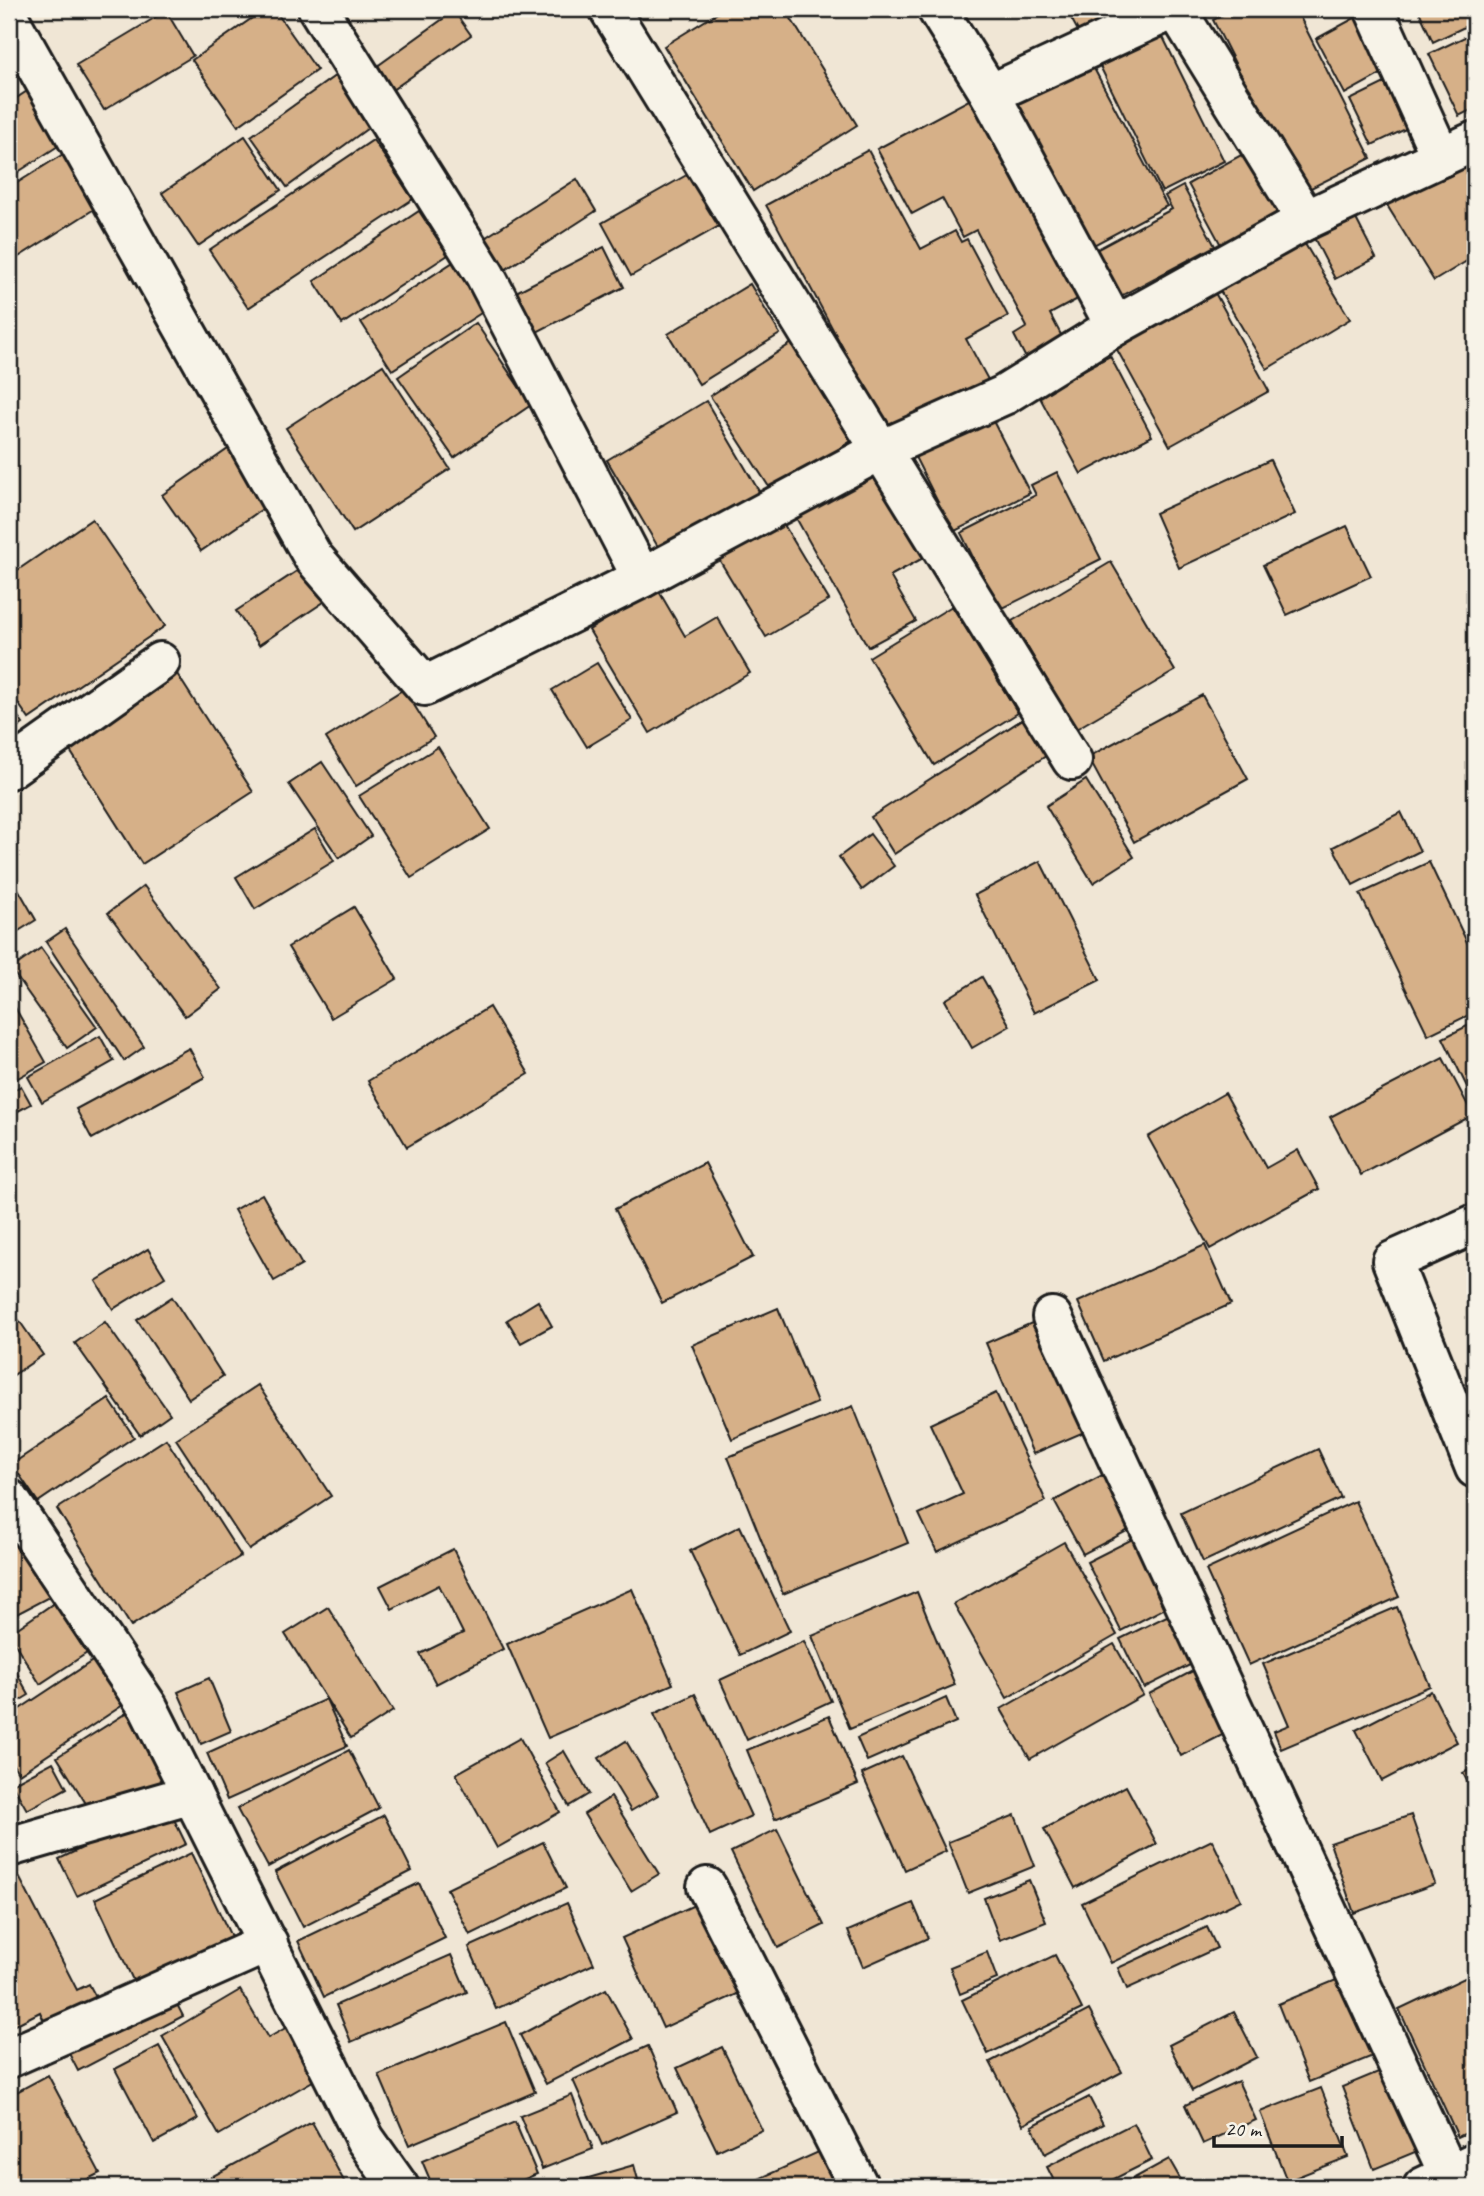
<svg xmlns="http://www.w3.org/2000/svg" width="1484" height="2196" viewBox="0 0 1484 2196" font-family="Caveat,sans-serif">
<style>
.building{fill:#d6b088;stroke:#1c1c1c;stroke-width:2}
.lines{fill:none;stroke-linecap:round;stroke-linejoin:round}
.street-casing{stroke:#1c1c1c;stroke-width:44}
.street{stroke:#f7f3e8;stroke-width:38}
</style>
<rect width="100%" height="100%" fill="#f0e6d5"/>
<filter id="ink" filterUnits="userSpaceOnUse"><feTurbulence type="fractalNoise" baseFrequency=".0143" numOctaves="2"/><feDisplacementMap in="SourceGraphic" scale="14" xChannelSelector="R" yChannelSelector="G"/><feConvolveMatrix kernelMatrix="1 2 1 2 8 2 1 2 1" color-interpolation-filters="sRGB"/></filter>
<g filter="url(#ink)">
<g class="building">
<path d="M265 9H274L317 70 238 126 192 60Z"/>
<path d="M724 9H785L857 125 753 191 664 46Z"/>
<path d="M1066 9H1145L1084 42Z"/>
<path d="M1201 9H1217L1204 15Z"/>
<path d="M1234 9H1296L1371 158 1301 193 1213 20Z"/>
<path d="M1371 9 1412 57 1345 94 1316 39Z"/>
<path d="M1418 9H1475V22L1433 42Z"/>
<path d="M166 11 193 56 104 110 76 65Z"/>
<path d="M454 11 471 35 392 90 376 67Z"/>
<path d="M1159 29 1224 161 1162 192 1097 60Z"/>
<path d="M1475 32V108L1459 116 1429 54Z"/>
<path d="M1089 59 1167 206 1090 247 1012 100Z"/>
<path d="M1407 72 1429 118 1372 145 1350 100Z"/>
<path d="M339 73 375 123 287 187 251 136Z"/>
<path d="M47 78 81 131 9 178V103Z"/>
<path d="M980 94 1087 294 1050 314 1068 348 1031 368 1014 335 1027 327 976 230 963 237 942 198 912 214 877 149Z"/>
<path d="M245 136 281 190 198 246 162 193Z"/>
<path d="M373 140 413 199 248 308 209 250Z"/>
<path d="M84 141 118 194 9 263V188Z"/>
<path d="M1254 148 1287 209 1221 245 1188 184Z"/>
<path d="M868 150 921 249 955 231 961 242 967 239 1008 316 966 339 992 387 893 441 766 205Z"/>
<path d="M1460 155 1475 181V256L1434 281 1385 202Z"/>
<path d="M699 168 728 221 631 276 602 223Z"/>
<path d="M577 179 596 211 503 271 483 239Z"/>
<path d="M1183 186 1215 246 1119 297 1094 251 1172 209 1165 196Z"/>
<path d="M419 211 448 255 342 324 314 281Z"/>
<path d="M1352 211 1376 258 1335 279 1311 232Z"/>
<path d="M1302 239 1350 319 1267 369 1219 289Z"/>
<path d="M604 247 624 287 535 333 514 293Z"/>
<path d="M461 257 492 306 392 370 361 322Z"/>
<path d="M750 284 780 334 699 384 668 334Z"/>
<path d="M1214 291 1269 391 1170 446 1115 346Z"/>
<path d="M476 323 531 405 454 458 398 377Z"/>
<path d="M795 341 857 437 773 493 710 396Z"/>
<path d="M1110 356 1152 436 1081 474 1038 394Z"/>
<path d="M383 365 450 469 353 532 286 428Z"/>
<path d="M706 401 760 493 661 552 607 460Z"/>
<path d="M992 419 1030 493 953 532 915 457Z"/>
<path d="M241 440 280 497 201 551 162 495Z"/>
<path d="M1270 460 1295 514 1179 568 1155 513Z"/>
<path d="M877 471 925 557 890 576 916 621 868 647 795 516Z"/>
<path d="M1057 472 1101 559 999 610 961 533 1036 495 1031 485Z"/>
<path d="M780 518 829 600 766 637 717 556Z"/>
<path d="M92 519 165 626 29 719 9 690V576Z"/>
<path d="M1347 526 1371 576 1287 615 1263 565Z"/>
<path d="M323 554 345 588 259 645 236 611Z"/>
<path d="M1111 562 1175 671 1076 729 1012 621Z"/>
<path d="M657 588 685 636 717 617 750 673 650 733 589 630Z"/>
<path d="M952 606 1018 713 934 765 869 657Z"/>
<path d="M597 663 632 720 587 747 552 690Z"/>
<path d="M172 666 253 792 142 864 62 738Z"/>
<path d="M404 689 434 737 356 786 326 738Z"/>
<path d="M1202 695 1248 779 1134 842 1088 757Z"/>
<path d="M9 703 23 724 9 734Z"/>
<path d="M1026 717 1049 754 894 854 871 817Z"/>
<path d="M438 747 490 829 411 878 359 796Z"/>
<path d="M322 762 371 836 339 858 289 784Z"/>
<path d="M1086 780 1134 857 1093 883 1046 806Z"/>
<path d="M1401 812 1420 851 1353 885 1333 847Z"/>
<path d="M315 829 334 861 255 909 236 877Z"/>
<path d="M870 834 894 866 862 890 839 857Z"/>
<path d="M1040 861 1100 980 1034 1013 975 895Z"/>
<path d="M1429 862 1475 959V1012L1428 1035 1360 894Z"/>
<path d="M9 873 36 920 9 937Z"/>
<path d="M144 886 221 989 185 1016 108 913Z"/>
<path d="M354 907 397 979 331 1018 288 947Z"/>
<path d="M65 929 144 1047 124 1061 46 942Z"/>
<path d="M41 948 97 1027 67 1048 11 969Z"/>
<path d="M982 977 1010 1026 972 1048 945 1000Z"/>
<path d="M9 997 46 1062 9 1083Z"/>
<path d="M489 1007 529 1074 407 1147 368 1081Z"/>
<path d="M1475 1022V1094L1471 1095 1443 1038Z"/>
<path d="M100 1036 114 1061 42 1102 28 1077Z"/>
<path d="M189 1048 205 1077 92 1139 76 1109Z"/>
<path d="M1443 1058 1473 1115 1361 1175 1330 1117Z"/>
<path d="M21 1086 31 1104 9 1116V1093Z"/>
<path d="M1225 1093 1266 1168 1298 1150 1319 1189 1210 1249 1148 1137Z"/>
<path d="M705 1163 753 1257 662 1303 615 1209Z"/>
<path d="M262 1194 302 1265 274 1281 234 1210Z"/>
<path d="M1205 1245 1231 1304 1104 1361 1078 1302Z"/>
<path d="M148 1249 165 1277 113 1309 96 1281Z"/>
<path d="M172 1297 223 1376 189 1399 137 1320Z"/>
<path d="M538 1301 552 1326 521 1343 507 1320Z"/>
<path d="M778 1308 817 1403 732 1439 692 1345Z"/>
<path d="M1064 1309 1112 1420 1033 1454 986 1343Z"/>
<path d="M16 1316 43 1355 9 1378V1321Z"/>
<path d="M105 1322 170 1414 140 1435 75 1343Z"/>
<path d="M258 1385 331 1496 249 1550 176 1439Z"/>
<path d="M996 1393 1046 1501 937 1552 919 1514 963 1494 930 1424Z"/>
<path d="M109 1399 134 1437 38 1502 12 1464Z"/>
<path d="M853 1406 908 1543 783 1594 728 1457Z"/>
<path d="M166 1439 241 1556 131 1626 57 1509Z"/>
<path d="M1318 1449 1341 1498 1203 1562 1181 1513Z"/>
<path d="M1119 1466 1148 1520 1083 1554 1054 1501Z"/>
<path d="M1355 1501 1399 1597 1249 1665 1206 1570Z"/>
<path d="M1160 1525 1194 1593 1121 1631 1087 1562Z"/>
<path d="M740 1526 790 1631 740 1655 690 1551Z"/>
<path d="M9 1532 51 1596 9 1618Z"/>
<path d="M1064 1542 1117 1635 1007 1698 954 1604Z"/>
<path d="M453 1549 503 1649 436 1684 420 1654 463 1633 439 1585 392 1609 380 1586Z"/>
<path d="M632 1589 673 1684 548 1738 507 1644Z"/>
<path d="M917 1592 955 1685 850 1729 812 1636Z"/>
<path d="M54 1603 87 1653 40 1684 9 1634Z"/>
<path d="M1193 1603 1216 1652 1144 1688 1120 1639Z"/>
<path d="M328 1607 393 1711 351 1738 285 1634Z"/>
<path d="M1397 1607 1430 1686 1281 1749 1274 1731 1289 1725 1263 1664Z"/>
<path d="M804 1641 831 1701 747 1740 720 1680Z"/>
<path d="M1114 1644 1143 1695 1030 1759 1001 1709Z"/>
<path d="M1221 1656 1254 1719 1181 1756 1149 1694Z"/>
<path d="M9 1659 29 1695 9 1707Z"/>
<path d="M94 1660 123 1705 19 1774 9 1758V1716Z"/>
<path d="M209 1678 231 1731 201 1744 178 1692Z"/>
<path d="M1431 1691 1457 1742 1382 1781 1356 1730Z"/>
<path d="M695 1694 751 1816 710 1835 654 1714Z"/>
<path d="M946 1698 956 1722 867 1761 857 1738Z"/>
<path d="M326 1699 347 1746 227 1800 207 1753Z"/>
<path d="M128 1712 171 1781 100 1826 57 1757Z"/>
<path d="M829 1716 858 1784 775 1819 747 1750Z"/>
<path d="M520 1738 560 1812 497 1848 456 1774Z"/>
<path d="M626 1741 658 1795 631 1811 599 1758Z"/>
<path d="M349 1750 379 1808 268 1867 237 1809Z"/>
<path d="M564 1751 589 1794 569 1806 545 1763Z"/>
<path d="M902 1756 946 1851 905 1870 862 1774Z"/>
<path d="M53 1762 67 1788 27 1810 12 1784Z"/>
<path d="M1475 1767V1797L1463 1773Z"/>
<path d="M1126 1786 1157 1844 1075 1888 1044 1829Z"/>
<path d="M611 1797 659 1874 631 1891 584 1814Z"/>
<path d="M168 1807 186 1844 77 1896 59 1859Z"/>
<path d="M384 1815 412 1871 303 1927 275 1872Z"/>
<path d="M1015 1815 1035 1866 968 1893 948 1842Z"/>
<path d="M1411 1815 1435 1884 1354 1913 1330 1843Z"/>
<path d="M777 1829 824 1925 778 1948 731 1852Z"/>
<path d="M1212 1840 1241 1900 1111 1963 1082 1903Z"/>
<path d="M543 1842 566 1888 470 1935 447 1889Z"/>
<path d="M191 1853 235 1945 138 1991 95 1899Z"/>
<path d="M9 1857 77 1990 89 1984 98 2001 47 2028 40 2012 9 2028Z"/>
<path d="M1029 1880 1046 1922 1000 1940 984 1898Z"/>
<path d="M419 1883 445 1938 324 1997 298 1941Z"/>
<path d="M714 1896 755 1986 663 2028 622 1938Z"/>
<path d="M567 1903 594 1964 496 2009 469 1947Z"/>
<path d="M913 1903 928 1938 863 1967 848 1931Z"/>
<path d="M1207 1927 1217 1948 1127 1989 1118 1968Z"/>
<path d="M987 1952 997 1979 960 1994 950 1967Z"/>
<path d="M451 1955 467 1992 351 2042 336 2005Z"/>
<path d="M1055 1955 1082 2009 988 2054 962 2000Z"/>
<path d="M1475 1973V2129L1458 2137 1399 2009Z"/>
<path d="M1341 1978 1373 2056 1309 2082 1278 2004Z"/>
<path d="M165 1981 183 2016 78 2071 60 2036Z"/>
<path d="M606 1989 633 2039 546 2084 520 2035Z"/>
<path d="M240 1990 268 2038 289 2026 318 2078 219 2135 162 2036Z"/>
<path d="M1089 2010 1122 2072 1023 2125 990 2062Z"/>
<path d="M1234 2012 1257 2057 1192 2091 1169 2045Z"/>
<path d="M506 2022 535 2092 409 2145 379 2075Z"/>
<path d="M159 2046 198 2119 154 2143 115 2069Z"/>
<path d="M648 2046 677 2112 602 2145 573 2080Z"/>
<path d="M722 2047 762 2130 717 2151 677 2068Z"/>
<path d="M1400 2063 1432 2145 1374 2169 1342 2087Z"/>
<path d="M48 2075 100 2173 72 2187H9V2096Z"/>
<path d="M1238 2081 1256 2120 1203 2144 1185 2105Z"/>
<path d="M1321 2088 1348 2157 1287 2181 1260 2112Z"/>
<path d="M572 2095 593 2149 542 2169 520 2116Z"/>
<path d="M1089 2097 1103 2124 1045 2154 1032 2126Z"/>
<path d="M312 2122 345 2183 337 2187H193Z"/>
<path d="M515 2122 537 2174 506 2187H433L422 2161Z"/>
<path d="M1134 2123 1152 2160 1098 2187H1057L1047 2167Z"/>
<path d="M823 2150 839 2187H741Z"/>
<path d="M1169 2159 1185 2187H1118Z"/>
<path d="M634 2165 640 2187H565L564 2185Z"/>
</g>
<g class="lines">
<defs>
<g id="street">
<path d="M318 9 485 275 642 578"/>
<path d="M609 9 1072 760"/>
<path d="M937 9 990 94 1115 326"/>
<path d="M1176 9 1306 220"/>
<path d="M1374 9 1441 157"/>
<path d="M9 18 313 557 425 686 642 578 881 450 1004 395 1115 326 1306 220 1475 141"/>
<path d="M990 94 1174 9"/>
<path d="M9 769 160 662"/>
<path d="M1475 1224 1392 1261 1475 1468"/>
<path d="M1052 1317 1449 2175"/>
<path d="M9 1499 148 1707 365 2139 399 2187"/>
<path d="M9 1847 192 1794"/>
<path d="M707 1887 859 2187"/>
<path d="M9 2058 268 1943"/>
<path d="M1423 2187 1475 2162"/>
</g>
</defs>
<use href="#street" class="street-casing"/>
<use href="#street" class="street"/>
</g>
</g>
<rect width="1484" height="2196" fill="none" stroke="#f7f3e8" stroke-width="35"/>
<rect x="18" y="18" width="1449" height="2161" fill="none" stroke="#1c1c1c" stroke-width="2.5" filter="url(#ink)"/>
<path d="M1214 2136v10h128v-10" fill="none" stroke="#1c1c1c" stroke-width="3.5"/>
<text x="1225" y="2136" font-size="21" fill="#1c1c1c" stroke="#f7f3e8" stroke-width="5" paint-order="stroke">20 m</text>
</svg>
